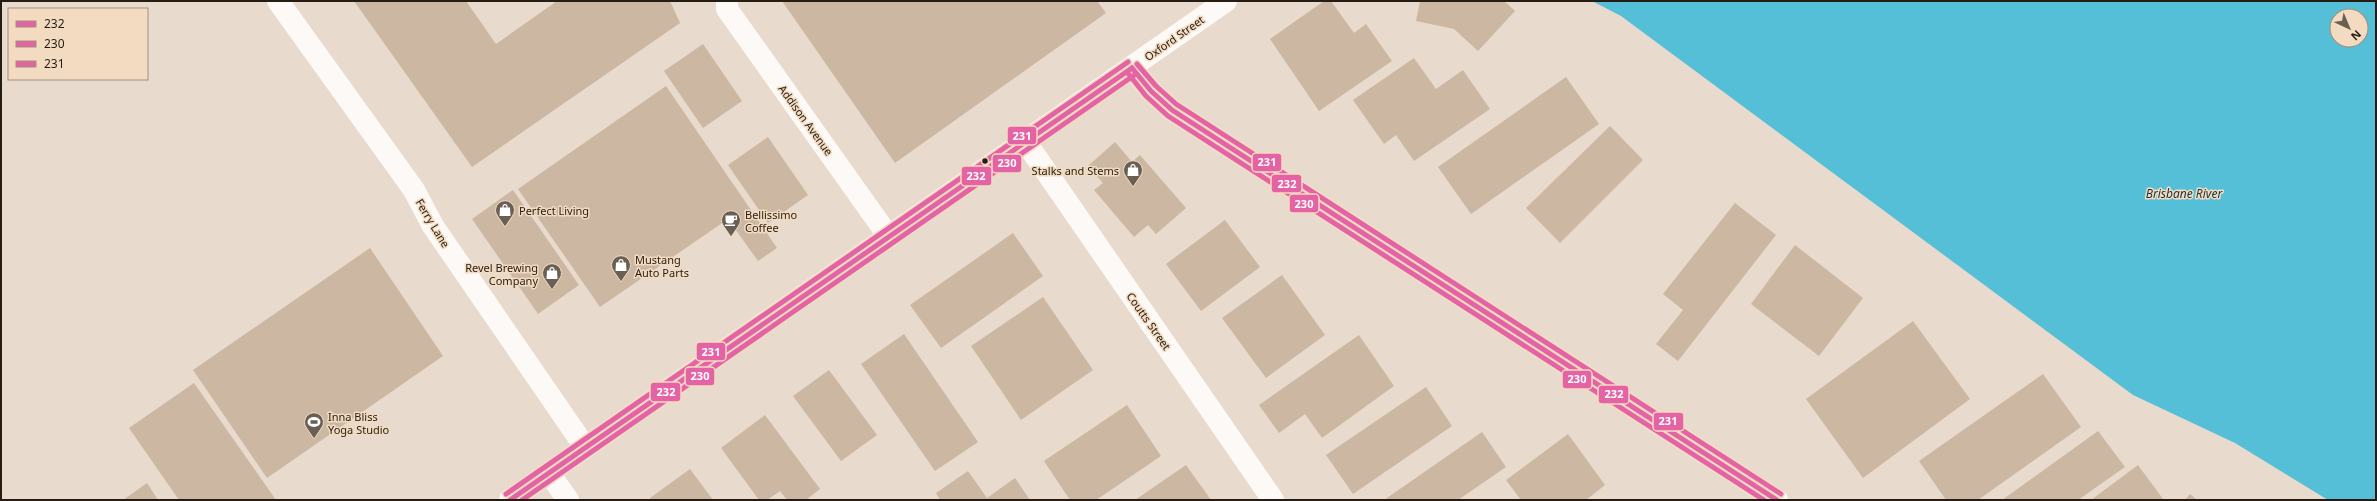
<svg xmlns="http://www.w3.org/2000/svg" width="2377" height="501" viewBox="0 0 2377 501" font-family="'Noto Sans',sans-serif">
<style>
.water{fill:#54bfd6;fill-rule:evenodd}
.building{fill:#ccb8a2}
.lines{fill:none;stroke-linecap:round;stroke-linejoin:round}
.minor{stroke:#fcf9f7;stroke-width:22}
.tertiary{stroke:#fcf9f7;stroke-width:22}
.bus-1-casing{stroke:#f3dbc1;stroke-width:8}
.bus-2-casing{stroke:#f3dbc1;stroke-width:8}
.bus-3-casing{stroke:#f3dbc1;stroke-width:8}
.bus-1{stroke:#e463a4;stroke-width:5}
.bus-2{stroke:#e463a4;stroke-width:5}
.bus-3{stroke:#e463a4;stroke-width:5}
.bus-dot{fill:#251d13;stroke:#f3dbc1;stroke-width:1.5}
.labels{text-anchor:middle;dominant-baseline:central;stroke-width:3;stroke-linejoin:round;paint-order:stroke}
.street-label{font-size:11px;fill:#251d13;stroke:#f3dbc1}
.poi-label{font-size:11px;fill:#251d13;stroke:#f3dbc1;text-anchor:start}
.water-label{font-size:12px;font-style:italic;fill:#1c323a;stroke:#f3dbc1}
.line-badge{stroke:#f3dbc1;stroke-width:1.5}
.badge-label{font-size:11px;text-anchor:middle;font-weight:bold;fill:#fff}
</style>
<rect width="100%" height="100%" fill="#e8dacc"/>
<path class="water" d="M1592 1H2376V500H2328L2235 443 2133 395 1621 16ZM2337 16H2361V40H2337Z"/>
<g class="building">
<path d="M354 1H466L496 44 557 1H670L680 23 472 167Z"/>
<path d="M782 1H1097L1106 13 895 163Z"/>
<path d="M1324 1H1331L1354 33 1366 24 1392 61 1319 111 1270 39Z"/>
<path d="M1420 1H1504L1515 11 1478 51 1454 29 1416 21Z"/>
<path d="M703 44 742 101 703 128 664 71Z"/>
<path d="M1414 58 1436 89 1463 70 1490 109 1414 161 1396 135 1384 144 1353 100Z"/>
<path d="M1566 77 1599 124 1471 214 1438 167Z"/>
<path d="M666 86 777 248 758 261 728 219 600 307 518 189Z"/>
<path d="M1610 126 1643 160 1560 243 1526 208Z"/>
<path d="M768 137 808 195 768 223 728 165Z"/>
<path d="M1115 142 1132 162 1140 155 1186 208 1156 234 1148 225 1134 237 1094 190 1103 183 1088 166Z"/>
<path d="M513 190 579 285 538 314 472 219Z"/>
<path d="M1735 203 1776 235 1678 361 1656 344 1683 310 1663 294Z"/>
<path d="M1225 220 1260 267 1201 311 1166 264Z"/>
<path d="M1013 233 1043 276 941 348 910 305Z"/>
<path d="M1795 245 1863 298 1819 356 1751 304Z"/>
<path d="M370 248 443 356 267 478 193 370Z"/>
<path d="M1282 275 1325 335 1266 378 1222 318Z"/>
<path d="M1043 297 1093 370 1021 420 971 346Z"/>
<path d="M1913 321 1970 399 1863 478 1806 399Z"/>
<path d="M904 334 978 442 935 471 861 364Z"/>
<path d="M1359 335 1394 386 1322 438 1305 414 1279 433 1259 405Z"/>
<path d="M829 370 877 435 841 461 793 396Z"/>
<path d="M2043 374 2081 427 1978 500H1946L1919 461Z"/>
<path d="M194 383 276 500H179L129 428Z"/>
<path d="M1426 387 1452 426 1353 494 1326 455Z"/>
<path d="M1127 405 1161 456 1096 500H1070L1044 461Z"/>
<path d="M765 415 820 489 806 500H787L780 491 767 500H759L721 448Z"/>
<path d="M2098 431 2125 467 2078 500H2002Z"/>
<path d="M1482 432 1506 467 1458 500H1384Z"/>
<path d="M1568 434 1605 485 1586 500H1521L1506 480Z"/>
<path d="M1186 465 1211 500H1135Z"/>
<path d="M2138 465 2163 499 2091 500Z"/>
<path d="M690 469 713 500H651L650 498Z"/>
<path d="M968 471 987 498 1015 478 1030 500H940L936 493Z"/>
<path d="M147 483 158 500H123Z"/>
<path d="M2190 494 2197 500H2185Z"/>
</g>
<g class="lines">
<g class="minor">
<path d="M278 1 414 190 433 226 585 447"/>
<path d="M727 1V9L889 237"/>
<path d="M1132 68 1151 91 1172 110 1777 500"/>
<path d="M1025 141 1273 500"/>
<path d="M549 473 568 500"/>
</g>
<path class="tertiary" d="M510 500 1226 1"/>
<defs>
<g id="bus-1">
<path d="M1132 68 1151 91 1172 110 1777 500"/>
<path d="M510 500 1132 68"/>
</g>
<g id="bus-2">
<path d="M1127 72 1146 96 1168 116 1764 500"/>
<path d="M522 500 1136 74"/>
</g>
<g id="bus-3">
<path d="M1137 64 1156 86 1176 104 1781 494"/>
<path d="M506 494 1128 62"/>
</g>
</defs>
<use href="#bus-1" class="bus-1-casing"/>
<use href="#bus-2" class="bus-2-casing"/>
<use href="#bus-3" class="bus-3-casing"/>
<use href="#bus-1" class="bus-1"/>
<use href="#bus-2" class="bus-2"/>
<use href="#bus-3" class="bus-3"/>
</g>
<defs>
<symbol id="shop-pin" viewBox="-11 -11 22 30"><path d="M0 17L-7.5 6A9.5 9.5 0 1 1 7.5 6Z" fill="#695f54" stroke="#f3dbc1"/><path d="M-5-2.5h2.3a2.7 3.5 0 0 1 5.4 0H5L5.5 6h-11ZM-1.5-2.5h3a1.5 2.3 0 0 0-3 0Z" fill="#fff"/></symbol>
<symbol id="cafe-pin" viewBox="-11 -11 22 30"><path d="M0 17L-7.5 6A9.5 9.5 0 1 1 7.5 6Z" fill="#695f54" stroke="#f3dbc1"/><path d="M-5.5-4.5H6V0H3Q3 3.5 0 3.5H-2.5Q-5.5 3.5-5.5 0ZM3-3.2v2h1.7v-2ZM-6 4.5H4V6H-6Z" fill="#fff"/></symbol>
<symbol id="stadium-pin" viewBox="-11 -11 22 30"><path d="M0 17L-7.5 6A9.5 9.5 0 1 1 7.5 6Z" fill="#695f54" stroke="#f3dbc1"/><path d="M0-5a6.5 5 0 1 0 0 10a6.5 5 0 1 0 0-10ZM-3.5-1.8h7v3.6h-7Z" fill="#fff"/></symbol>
</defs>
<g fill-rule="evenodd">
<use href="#shop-pin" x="1122" y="159" width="22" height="30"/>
<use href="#shop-pin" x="494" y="199" width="22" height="30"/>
<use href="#cafe-pin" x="720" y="209" width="22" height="30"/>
<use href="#shop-pin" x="610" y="254" width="22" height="30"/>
<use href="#shop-pin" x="541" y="262" width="22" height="30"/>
<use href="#stadium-pin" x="303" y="411" width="22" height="30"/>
</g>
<circle class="bus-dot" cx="985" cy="161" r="3.5"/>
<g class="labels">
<g class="street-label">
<text transform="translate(1174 38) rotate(-35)">Oxford Street</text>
<text transform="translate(806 120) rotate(54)">Addison Avenue</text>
<text transform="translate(433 223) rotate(59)">Ferry Lane</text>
<text transform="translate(1149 321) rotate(55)">Coutts Street</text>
</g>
<g class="poi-label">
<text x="1119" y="170" text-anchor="end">Stalks and Stems</text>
<text x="519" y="210">Perfect Living</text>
<text x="745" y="214">Bellissimo<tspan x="745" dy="13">Coffee</tspan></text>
<text x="635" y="259">Mustang<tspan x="635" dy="13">Auto Parts</tspan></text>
<text x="538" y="267" text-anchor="end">Revel Brewing<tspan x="538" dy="13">Company</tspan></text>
<text x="328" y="416">Inna Bliss<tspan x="328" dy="13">Yoga Studio</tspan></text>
</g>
<g class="water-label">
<text x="2184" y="193">Brisbane River</text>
</g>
</g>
<g class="line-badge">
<rect x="1007" y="126" width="30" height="19" rx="4" fill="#e463a4"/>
<rect x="1252" y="153" width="30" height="19" rx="4" fill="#e463a4"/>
<rect x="992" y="154" width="30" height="19" rx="4" fill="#e463a4"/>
<rect x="961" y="166" width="31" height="20" rx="4" fill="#e463a4"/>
<rect x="1271" y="174" width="31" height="19" rx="4" fill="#e463a4"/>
<rect x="1289" y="194" width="30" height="19" rx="4" fill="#e463a4"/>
<rect x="696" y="342" width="30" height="19" rx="4" fill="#e463a4"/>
<rect x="685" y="367" width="30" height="19" rx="4" fill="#e463a4"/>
<rect x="1562" y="370" width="30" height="19" rx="4" fill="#e463a4"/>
<rect x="650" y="382" width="31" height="20" rx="4" fill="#e463a4"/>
<rect x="1598" y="385" width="31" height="19" rx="4" fill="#e463a4"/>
<rect x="1653" y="412" width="31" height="19" rx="4" fill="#e463a4"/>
</g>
<g class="badge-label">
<text x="1022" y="140">231</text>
<text x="1267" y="166">231</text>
<text x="1007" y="167">230</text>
<text x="976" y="180">232</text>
<text x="1287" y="188">232</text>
<text x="1304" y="208">230</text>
<text x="711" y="356">231</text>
<text x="700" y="380">230</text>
<text x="1577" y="383">230</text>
<text x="666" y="396">232</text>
<text x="1614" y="398">232</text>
<text x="1668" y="425">231</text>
</g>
<rect width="2377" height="501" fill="none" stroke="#251d13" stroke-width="4"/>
<rect x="8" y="8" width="140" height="72" fill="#f3dbc1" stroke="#a18f7b"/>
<rect x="16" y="21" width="20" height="6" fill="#e463a4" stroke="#a18f7b"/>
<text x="44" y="28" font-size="12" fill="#251d13">232</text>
<rect x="16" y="41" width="20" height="6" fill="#e463a4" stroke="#a18f7b"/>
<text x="44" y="48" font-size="12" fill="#251d13">230</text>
<rect x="16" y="61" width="20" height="6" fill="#e463a4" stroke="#a18f7b"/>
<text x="44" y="68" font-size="12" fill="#251d13">231</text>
<g transform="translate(2349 28) rotate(136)"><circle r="19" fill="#f3dbc1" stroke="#a18f7b"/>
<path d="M0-3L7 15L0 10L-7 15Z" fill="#695f54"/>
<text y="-6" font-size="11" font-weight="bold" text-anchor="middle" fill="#251d13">N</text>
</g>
</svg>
